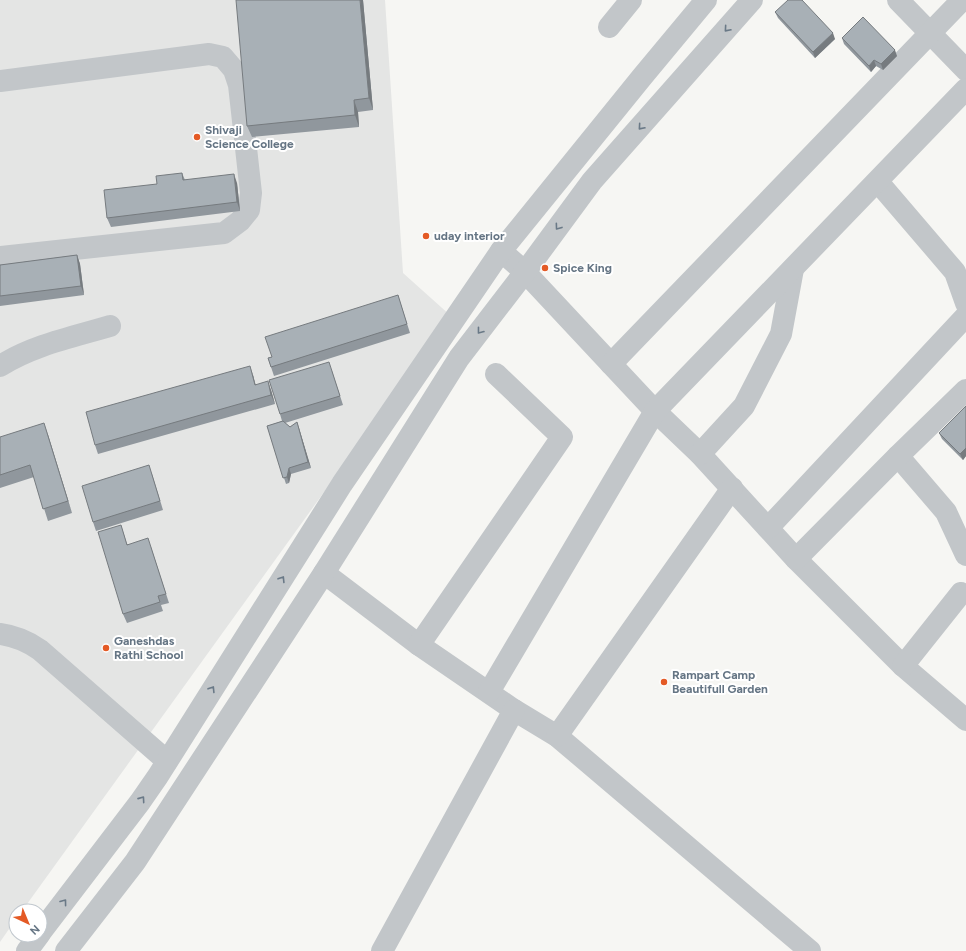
<svg xmlns="http://www.w3.org/2000/svg" width="966" height="951" viewBox="0 0 966 951" font-family="Figtree,sans-serif">
<style>
.built{fill:#e4e5e4}
.lines{fill:none;stroke-linecap:round;stroke-linejoin:round}
.minor{stroke:#c2c6c9;stroke-width:22}
.wall{fill:#90979d}
.shaded-wall{fill:#767b7f}
.building{fill:#a8b0b6;stroke:#767b7f}
.oneway{stroke:#6a7987}
.poi-dot{fill:#e45a25;stroke:#fff;stroke-width:1.5}
.labels{text-anchor:middle;dominant-baseline:central;stroke-width:4;stroke-linejoin:round;paint-order:stroke}
.poi-label{font-size:12px;font-weight:bold;fill:#657584;stroke:#fff;text-anchor:start}
</style>
<rect width="100%" height="100%" fill="#f6f6f3"/>
<path class="built" d="M0 0H385L403 273 451 316 22 911H16V919L0 942Z"/>
<g class="lines">
<g class="minor">
<path d="M898 0 966 70"/>
<path d="M609 27 631 0"/>
<path d="M0 81 209 54 223 57 234 70 239 85 251 193 249 210 240 221 224 233 0 257"/>
<path d="M878 182 955 272 966 303"/>
<path d="M501 251 525 272 611 364 655 411 700 454 796 559 903 666 966 720"/>
<path d="M611 364 962 0"/>
<path d="M0 366C33 345 73 337 110 326"/>
<path d="M700 454 744 406 781 334 793 269"/>
<path d="M898 456 946 512 966 555"/>
<path d="M768 528 966 316"/>
<path d="M796 559 898 456 966 390"/>
<path d="M324 573 419 645 514 710 557 736 810 951"/>
<path d="M0 634C15 636 27 641 40 650L167 761"/>
<path d="M419 645 562 437 496 374"/>
<path d="M903 666 961 593"/>
<path d="M489 692 655 411 966 89"/>
<path d="M557 736 732 488"/>
<path d="M40 933 140 802 158 776 342 484 501 251 642 77 706 0"/>
<path d="M27 951 39 935"/>
<path d="M66 951 135 862 324 573 459 358 525 272 592 181 752 0"/>
<path d="M382 951 514 710"/>
</g>
</g>
<g class="wall">
<path d="M363 0 373 110 358 112 359 127 252 137 247 126Z"/>
<path d="M775 12 835 39 815 58 778 18Z"/>
<path d="M842 38 897 56 883 70 876 66 871 72 844 44Z"/>
<path d="M182 173 185 180 237 183 240 211 111 227 107 218 157 184Z"/>
<path d="M77 255 80 264 84 295 0 306V265Z"/>
<path d="M398 295 410 333 274 376 268 358 272 357Z"/>
<path d="M332 371 343 405 285 423 290 427 297 422 311 468 291 474 289 483 286 484 267 426 282 421 280 414Z"/>
<path d="M253 375 255 384 271 390 275 404 98 454 95 445Z"/>
<path d="M966 406V456L963 460 942 439 939 433Z"/>
<path d="M48 435 72 513 48 521 34 477 0 488V437Z"/>
<path d="M152 474 163 510 96 531 93 522Z"/>
<path d="M121 525 127 544 151 547 169 603 161 605 163 611 127 623 123 614Z"/>
</g>
<g class="shaded-wall">
<path d="M360 0H363L373 110 369 98Z"/>
<path d="M833 33 835 39 815 58 813 52Z"/>
<path d="M895 50 897 56 883 70 881 64Z"/>
<path d="M874 60 876 66 871 72 869 66Z"/>
<path d="M354 100 358 112 359 127 355 115Z"/>
<path d="M234 174 237 183 240 211 237 202Z"/>
<path d="M77 255 80 264 84 295 81 286Z"/>
<path d="M250 366 253 375 258 394 255 385Z"/>
<path d="M268 381 271 390 275 404 271 395Z"/>
<path d="M297 422 299 428 311 468 308 462Z"/>
<path d="M44 423 48 435 72 513 68 501Z"/>
<path d="M966 448V456L963 460 960 454Z"/>
<path d="M289 468 291 474 289 483 287 477Z"/>
</g>
<g class="building">
<path d="M236 0H360L369 98 354 100 355 115 247 126Z"/>
<path d="M788 0H802L833 33 813 52 775 12Z"/>
<path d="M863 17 895 50 881 64 874 60 869 66 842 38Z"/>
<path d="M182 173 183 180 234 174 237 202 107 218 104 190 157 184 156 176Z"/>
<path d="M77 255 81 286 0 296V265Z"/>
<path d="M398 295 407 324 271 367 268 358 272 357 265 337Z"/>
<path d="M329 362 340 396 280 414 269 380Z"/>
<path d="M250 366 255 385 268 381 271 395 95 445 86 412Z"/>
<path d="M966 406V448L960 454 939 433Z"/>
<path d="M283 421 290 427 297 422 308 462 289 468 287 477 283 478 267 426Z"/>
<path d="M44 423 68 501 43 509 30 465 0 475V437Z"/>
<path d="M149 465 160 501 93 522 82 486Z"/>
<path d="M121 525 127 545 148 538 166 594 158 596 160 602 123 614 98 532Z"/>
</g>
<defs><path id="oneway-chevron" d="M-2-3.5L2.5 0L-2 3.5" fill="none" stroke-width="1.6" stroke-linecap="round" stroke-linejoin="round"/></defs>
<g class="oneway">
<use href="#oneway-chevron" transform="translate(727 29) rotate(131)"/>
<use href="#oneway-chevron" transform="translate(641 127) rotate(131)"/>
<use href="#oneway-chevron" transform="translate(558 227) rotate(126)"/>
<use href="#oneway-chevron" transform="translate(480 331) rotate(128)"/>
<use href="#oneway-chevron" transform="translate(282 579) rotate(-58)"/>
<use href="#oneway-chevron" transform="translate(212 689) rotate(-58)"/>
<use href="#oneway-chevron" transform="translate(142 799) rotate(-55)"/>
<use href="#oneway-chevron" transform="translate(64 902) rotate(-53)"/>
</g>
<g class="poi-dot">
<circle cx="197" cy="137" r="4"/>
<circle cx="426" cy="236" r="4"/>
<circle cx="545" cy="268" r="4"/>
<circle cx="106" cy="648" r="4"/>
<circle cx="664" cy="682" r="4"/>
</g>
<g class="labels">
<g class="poi-label">
<text x="205" y="130">Shivaji<tspan x="205" dy="14">Science College</tspan></text>
<text x="434" y="236">uday interior</text>
<text x="553" y="268">Spice King</text>
<text x="114" y="641">Ganeshdas<tspan x="114" dy="14">Rathi School</tspan></text>
<text x="672" y="675">Rampart Camp<tspan x="672" dy="14">Beautifull Garden</tspan></text>
</g>
</g>
<g transform="translate(28 923) rotate(136)"><circle r="19" fill="#ffffff" stroke="#c1c8ce"/>
<path d="M0-3L7 15L0 10L-7 15Z" fill="#e45a25"/>
<text y="-6" font-size="11" font-weight="bold" text-anchor="middle" fill="#657584">N</text>
</g>
</svg>
